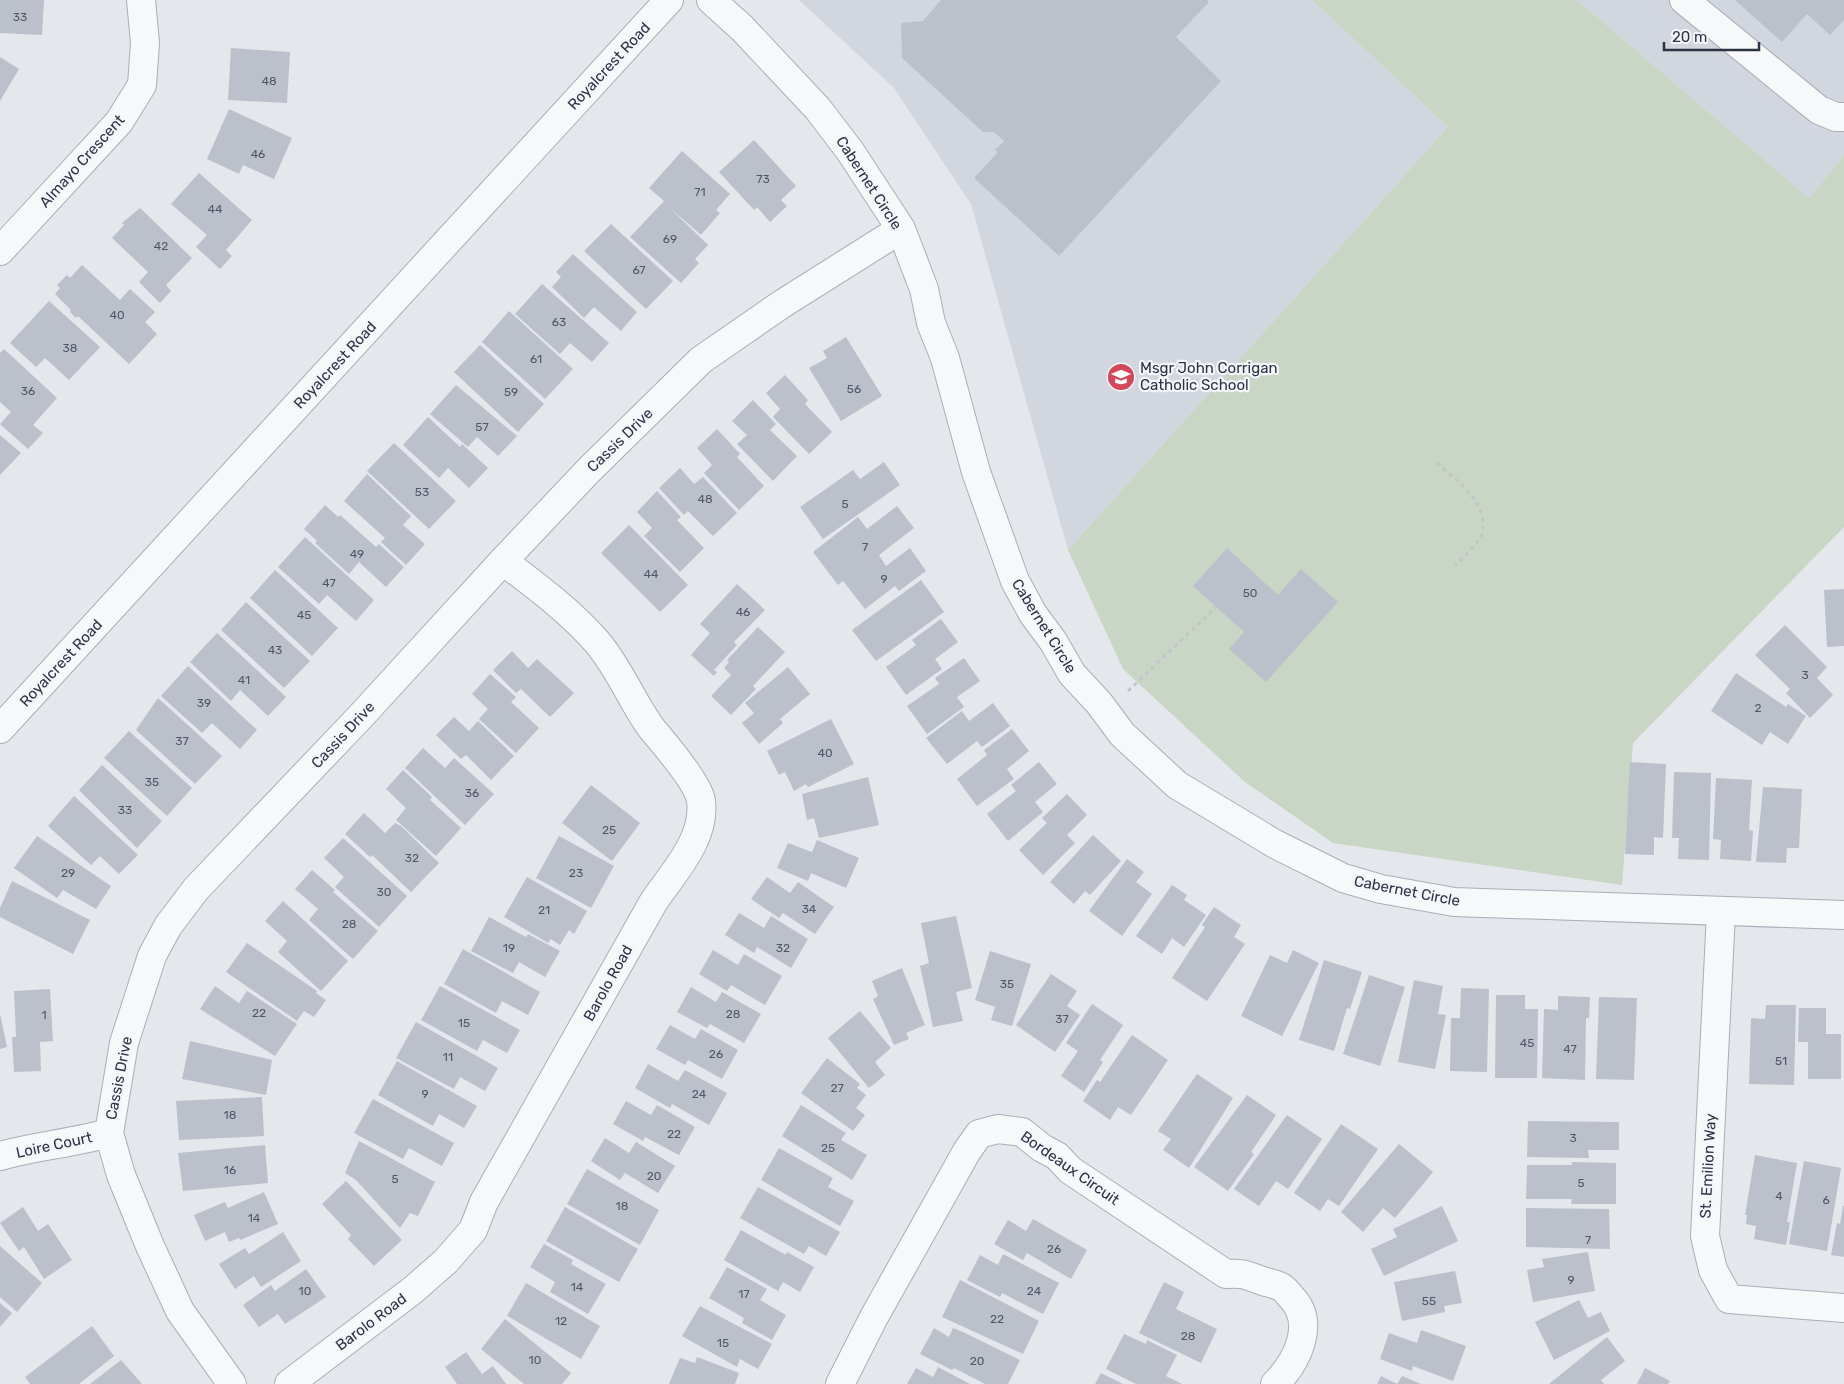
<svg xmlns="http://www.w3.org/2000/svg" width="1844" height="1384" viewBox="0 0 1844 1384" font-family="Rubik,sans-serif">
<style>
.built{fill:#d2d6de}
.green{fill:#c9d6c5}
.building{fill:#bbc0ca}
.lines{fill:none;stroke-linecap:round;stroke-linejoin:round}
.minor-casing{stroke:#a9aeb7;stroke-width:30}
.path{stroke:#c2c5cb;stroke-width:3;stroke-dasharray:4 4;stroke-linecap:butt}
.minor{stroke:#f7f8fa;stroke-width:28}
.labels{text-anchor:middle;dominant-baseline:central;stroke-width:4.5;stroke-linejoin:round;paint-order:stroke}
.number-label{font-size:12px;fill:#4f5766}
.street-label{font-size:15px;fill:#2b3445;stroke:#f4f6f9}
.poi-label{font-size:15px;fill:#2b3445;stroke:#f4f6f9;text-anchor:start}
</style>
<rect width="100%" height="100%" fill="#e4e7ec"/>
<g class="built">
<path d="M799 0H1312L1448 127 1068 550 971 204 894 88Z"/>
<path d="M1577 0H1844V155L1809 198Z"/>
</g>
<path class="green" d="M1312 0H1577L1809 198 1844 155V527L1633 743 1622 885 1333 843 1245 782 1123 669 1068 550 1448 127Z"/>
<g class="building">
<path d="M0 0H44L42 35 0 33Z"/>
<path d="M941 0H1207L1209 2 1176 37 1221 81 1059 256 974 178 998 152 995 150 1004 141 994 132H983L902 58 901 23 923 21Z"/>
<path d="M1735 0H1844V20L1830 35 1807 14 1782 42Z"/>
<path d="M231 48 290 52 287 103 228 100Z"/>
<path d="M0 57 19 69 0 101Z"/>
<path d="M229 109 292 138 274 179 243 165 239 174 207 159Z"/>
<path d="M754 140 796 186 781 200 787 206 770 222 757 207 754 210 719 172Z"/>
<path d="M682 151 730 194 716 210 720 213 701 235 669 207 708 245 695 259 699 263 681 283 630 237 664 201 649 188Z"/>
<path d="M199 173 252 220 226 250 232 256 220 269 196 247 207 235 171 204Z"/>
<path d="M140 208 192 258 166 285 171 291 160 303 139 282 148 272 112 238 124 225 122 223Z"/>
<path d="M611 224 673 281 646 309 584 251Z"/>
<path d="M573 254 637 312 621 331 594 307 584 318 552 287 561 277 556 272Z"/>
<path d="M82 265 120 300 130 289 155 312 145 322 157 334 129 364 78 316 76 318 70 312 71 310 55 294 60 288 57 285 67 275 70 278Z"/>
<path d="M542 284 609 343 592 362 570 343 560 354 515 314Z"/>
<path d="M49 301 100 347 69 380 45 358 36 367 10 343Z"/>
<path d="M509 311 573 369 545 399 482 342Z"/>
<path d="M846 337 882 396 841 421 809 368 827 358 823 351Z"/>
<path d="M480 345 544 404 518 432 454 372Z"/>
<path d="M4 349 57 398 33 425 43 433 28 449 0 424 11 412 0 402V353Z"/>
<path d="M785 375 808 400 805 404 832 432 809 454 773 417 780 409 766 393Z"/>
<path d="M456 385 517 436 498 456 477 437 468 447 430 414Z"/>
<path d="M753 400 776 424 770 430 797 456 773 481 737 444 747 435 732 421Z"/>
<path d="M428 417 460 447 462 444 488 468 469 488 448 468 439 478 403 445Z"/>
<path d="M717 429 740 454 737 457 764 486 739 510 704 473 712 465 697 448Z"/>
<path d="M0 435 21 453 0 475Z"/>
<path d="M394 443 456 501 429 529 367 471Z"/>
<path d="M884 462 900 485 823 539 800 507 853 470 860 479Z"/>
<path d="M680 468 694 484 703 477 737 513 713 536 688 511 684 515 659 488Z"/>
<path d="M367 474 411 516 403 525 425 544 406 565 381 542 385 538 344 501Z"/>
<path d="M657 491 681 517 677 520 704 548 680 572 644 536 652 528 637 512Z"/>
<path d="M325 505 338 517 340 515 376 547 379 544 404 567 386 587 359 562 349 574 315 543 317 541 304 529Z"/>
<path d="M897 506 914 528 879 555 886 566 910 548 926 571 899 591 895 586 865 609 843 581 838 585 813 552 858 517 867 529Z"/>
<path d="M629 525 688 585 660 612 601 553Z"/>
<path d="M305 537 374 600 356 621 327 595 319 604 278 567Z"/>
<path d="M1227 548 1278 595 1301 569 1338 602 1266 682 1229 649 1244 632 1193 586Z"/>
<path d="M275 570 338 628 312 656 250 598Z"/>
<path d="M921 580 944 612 876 661 852 630Z"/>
<path d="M737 584 765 610 734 642 737 645 714 670 717 672 714 676 691 655 710 633 700 624Z"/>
<path d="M1844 589V646L1827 647 1824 590Z"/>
<path d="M246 602 310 661 284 688 221 630Z"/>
<path d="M941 619 958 642 935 659 942 669 906 695 886 667 916 645 912 640Z"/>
<path d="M1785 625 1827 667 1817 678 1833 695 1810 718 1786 693 1790 689 1755 655Z"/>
<path d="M758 627 785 652 753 686 756 689 731 715 711 696 731 675 724 668 729 662 727 660Z"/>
<path d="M217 633 286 697 268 716 240 690 231 701 190 662Z"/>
<path d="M512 651 528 668 537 659 574 693 550 717 521 689 516 693 493 670Z"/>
<path d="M964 658 980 681 957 697 964 707 927 734 907 706 939 684 935 678Z"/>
<path d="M188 666 257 730 240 749 212 723 202 733 161 696Z"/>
<path d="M788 667 810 694 780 719 783 723 759 744 742 723 754 713 745 703Z"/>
<path d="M1736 673 1786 707 1788 704 1806 716 1788 744 1770 732 1762 745 1711 711Z"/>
<path d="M490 674 516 697 511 702 539 728 516 753 479 719 488 709 472 694Z"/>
<path d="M158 698 222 756 195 784 136 730Z"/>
<path d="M993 703 1010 726 982 747 977 741 947 764 926 738 962 711 969 721Z"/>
<path d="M454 717 469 731 478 721 514 756 491 780 466 755 461 759 436 735Z"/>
<path d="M831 719 854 764 808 787 806 784 794 791 785 772 779 775 767 751Z"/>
<path d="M1012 729 1029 751 1007 769 1014 779 977 806 957 779 987 755 984 750Z"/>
<path d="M129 731 192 788 167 816 104 758Z"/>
<path d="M423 748 445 768 454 758 494 794 465 825 405 768Z"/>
<path d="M1039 762 1057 784 1035 802 1043 812 1008 841 987 814 1016 791 1011 785Z"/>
<path d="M1630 762 1666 764 1663 838 1654 837V855L1625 854Z"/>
<path d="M102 765 162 821 137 848 79 790Z"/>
<path d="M403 770 432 797 430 800 461 828 436 856 396 820 406 808 386 789Z"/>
<path d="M1674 772 1711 773 1709 860 1678 859 1679 838H1672Z"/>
<path d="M868 777 879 825 819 838 814 818 807 820 802 794Z"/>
<path d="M1716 778 1752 780 1749 830 1753 831 1751 861 1720 859 1721 840 1713 839Z"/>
<path d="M591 785 640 823 612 861 562 823Z"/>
<path d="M1763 787 1802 789 1799 848H1787L1786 863 1756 862Z"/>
<path d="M1067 794 1087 815 1067 835 1075 843 1043 875 1019 850 1047 823 1042 818Z"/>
<path d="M74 796 138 855 119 874 100 856 91 865 48 826Z"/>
<path d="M364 813 385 833 395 823 401 826 439 863 411 892 372 855 370 857 345 834Z"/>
<path d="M1093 835 1121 861 1090 895 1085 891 1074 904 1050 882Z"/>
<path d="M37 836 111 886 96 909 63 890 57 898 14 868Z"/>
<path d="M559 836 614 866 591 908 536 878Z"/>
<path d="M343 838 407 896 379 927 335 887 344 877 324 858Z"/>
<path d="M817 840 859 858 846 888 811 873 808 881 777 868 788 843 812 852Z"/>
<path d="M1127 859 1144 872 1136 882 1152 894 1122 936 1089 911Z"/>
<path d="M312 870 335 890 333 892 378 931 353 959 309 920 318 909 295 889Z"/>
<path d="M527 877 587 911 574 934 569 930 560 945 551 939 548 943 504 917Z"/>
<path d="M767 877 790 893 798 882 834 907 815 934 783 913 779 918 751 899Z"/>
<path d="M12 881 90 920 73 954 0 917V908Z"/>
<path d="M1172 885 1187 895 1184 900 1206 915 1184 947 1172 938 1162 954 1136 936Z"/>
<path d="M283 901 348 961 321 991 278 952 287 941 265 921Z"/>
<path d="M1214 907 1241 925 1234 937 1245 944 1207 1001 1172 978 1205 927 1202 925Z"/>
<path d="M739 913 764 928 771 916 808 939 791 968 757 947 754 953 725 935Z"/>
<path d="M956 916 972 988 956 992 963 1021 933 1027 920 966 929 963 921 923Z"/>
<path d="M489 917 526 937 528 934 560 951 545 977 519 962 513 973 471 951Z"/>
<path d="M247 943 317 991 316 993 326 1000 314 1017 304 1011 297 1021 226 972Z"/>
<path d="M463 949 540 992 528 1015 502 1001 496 1013 444 984Z"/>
<path d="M713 950 738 965 744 954 782 976 765 1005 731 985 727 991 699 974Z"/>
<path d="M1293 950 1319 963 1282 1036 1241 1016 1270 955 1287 963Z"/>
<path d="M990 951 1031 964 1012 1026 991 1020 995 1007 975 1000Z"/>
<path d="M1324 960 1362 972 1350 1009 1347 1008 1334 1051 1299 1040Z"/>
<path d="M902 968 925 1025 906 1033 909 1039 894 1045 873 999 878 996 872 981Z"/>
<path d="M1051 974 1077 991 1067 1006 1080 1015 1055 1052 1016 1025Z"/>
<path d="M1369 975 1405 987 1380 1066 1343 1054Z"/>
<path d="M1414 980 1443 986 1438 1014 1446 1015 1435 1069 1398 1062Z"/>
<path d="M215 986 239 1003 247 991 297 1024 275 1056 200 1009Z"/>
<path d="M440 986 520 1030 507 1053 483 1040 477 1051 421 1020Z"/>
<path d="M691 987 716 1002 722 992 761 1014 744 1043 710 1024 707 1028 677 1012Z"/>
<path d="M1461 988 1489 989 1487 1072 1450 1071 1451 1018H1460Z"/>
<path d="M50 989 53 1041 40 1042 41 1071 14 1072 12 1037H16L14 991Z"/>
<path d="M1496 995H1525V1009H1538L1537 1078H1495Z"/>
<path d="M1558 996 1590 997 1589 1018H1586L1585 1080 1542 1078 1544 1009 1558 1010Z"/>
<path d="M1599 997 1637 998 1634 1080 1596 1079Z"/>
<path d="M1092 1004 1123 1025 1100 1060 1103 1062 1084 1092 1061 1076 1078 1051 1066 1043Z"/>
<path d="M1766 1005H1796L1794 1085 1749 1084 1751 1018 1765 1019Z"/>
<path d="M1799 1008H1826V1034H1841V1079H1808V1042H1798Z"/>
<path d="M860 1011 891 1048 875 1062 885 1075 869 1088 828 1038Z"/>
<path d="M0 1014 7 1047 0 1049Z"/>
<path d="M416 1022 498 1068 485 1091 460 1077 454 1089 396 1058Z"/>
<path d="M670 1025 695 1039 701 1029 738 1050 722 1079 688 1060 685 1065 656 1049Z"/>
<path d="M1132 1035 1168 1060 1131 1115 1118 1107 1110 1120 1083 1101 1097 1080 1100 1082Z"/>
<path d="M190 1041 272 1060 266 1095 182 1079Z"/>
<path d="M827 1058 860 1084 857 1088 866 1095 856 1108 865 1115 853 1131 801 1093Z"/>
<path d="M397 1061 477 1106 464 1128 439 1114 433 1126 378 1095Z"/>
<path d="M648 1064 678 1081 685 1070 727 1093 709 1125 672 1104 670 1108 635 1088Z"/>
<path d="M1197 1074 1233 1098 1189 1168 1163 1150 1171 1139 1158 1131Z"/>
<path d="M1247 1095 1276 1115 1251 1152 1254 1154 1228 1191 1194 1167Z"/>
<path d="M262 1097 264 1136 179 1140 176 1101Z"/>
<path d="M373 1099 454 1143 442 1166 409 1148 403 1159 354 1133Z"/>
<path d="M626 1101 651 1115 657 1105 695 1127 679 1155 645 1137 643 1141 613 1124Z"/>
<path d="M801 1105 846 1133 841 1140 867 1155 852 1180 782 1136Z"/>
<path d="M1287 1115 1322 1139 1288 1189 1276 1181 1259 1206 1234 1189Z"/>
<path d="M1528 1121 1619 1122V1150H1588L1589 1158 1527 1157Z"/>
<path d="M1341 1124 1378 1149 1339 1206 1328 1199 1320 1211 1294 1193Z"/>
<path d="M605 1138 629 1153 636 1142 675 1166 658 1193 625 1173 620 1180 591 1161Z"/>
<path d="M359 1141 435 1182 418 1216 410 1213 400 1228 356 1180 345 1173Z"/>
<path d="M1399 1144 1433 1172 1395 1218 1383 1208 1363 1232 1341 1212Z"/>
<path d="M265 1145 268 1183 183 1191 178 1153Z"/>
<path d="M779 1148 833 1178 828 1187 854 1201 840 1226 761 1180Z"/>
<path d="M1755 1155 1797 1163 1787 1222H1790L1786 1245 1754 1239 1756 1226 1746 1224 1747 1215H1745Z"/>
<path d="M1804 1161 1841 1168 1827 1251 1789 1244Z"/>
<path d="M1572 1162 1616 1163V1204H1571L1572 1199H1526L1527 1165H1572Z"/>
<path d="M587 1169 659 1210 640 1245 567 1204Z"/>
<path d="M346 1181 402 1240 374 1266 348 1239 351 1235 322 1204Z"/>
<path d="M758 1187 840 1232 826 1256 809 1246 804 1254 740 1218Z"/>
<path d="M264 1192 278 1224 240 1240 239 1238 229 1242 225 1232 205 1241 194 1215 225 1202 228 1208Z"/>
<path d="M1442 1206 1458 1241 1384 1276 1371 1249 1397 1237 1393 1229Z"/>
<path d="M1843 1206H1844V1257L1831 1255 1837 1223 1840 1224Z"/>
<path d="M23 1207 38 1231 48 1224 72 1260 44 1279 24 1247 19 1251 0 1223Z"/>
<path d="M565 1207 638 1249 619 1282 546 1241Z"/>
<path d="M1526 1208 1609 1209 1610 1249 1526 1247Z"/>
<path d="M1033 1219 1087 1250 1071 1279 1027 1253 1023 1260 994 1244 1008 1220 1026 1231Z"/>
<path d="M741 1230 786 1255 787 1252 814 1267 800 1292 783 1282 778 1291 724 1260Z"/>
<path d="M283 1232 301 1261 261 1287 254 1276 235 1289 219 1264 245 1248 249 1254Z"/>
<path d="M544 1244 573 1260 571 1264 606 1284 588 1314 550 1292 555 1282 530 1267Z"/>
<path d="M0 1246 42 1283 17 1312 0 1297Z"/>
<path d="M1588 1252 1595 1291 1533 1302 1527 1270 1544 1267 1542 1259Z"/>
<path d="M1003 1254 1059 1283 1043 1314 1002 1293 1000 1297 967 1280 980 1255 998 1265Z"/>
<path d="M727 1267 767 1289 760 1300 786 1315 772 1340 742 1323 744 1318 709 1298Z"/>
<path d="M306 1269 326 1297 285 1324 278 1314 259 1327 243 1305 271 1285 275 1291Z"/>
<path d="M1455 1271 1462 1303 1444 1306 1445 1312 1402 1321 1394 1282Z"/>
<path d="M960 1280 1039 1321 1023 1354 942 1317Z"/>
<path d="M1164 1282 1184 1292 1176 1309 1217 1329 1201 1363 1139 1333Z"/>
<path d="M526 1283 600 1326 581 1359 507 1316Z"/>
<path d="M1579 1300 1588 1318 1601 1312 1610 1331 1554 1360 1535 1322Z"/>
<path d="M0 1303 12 1313 0 1327Z"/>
<path d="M700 1306 772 1344 758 1369 740 1359 737 1367 682 1336Z"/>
<path d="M505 1319 571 1373 562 1384H524L481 1349Z"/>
<path d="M92 1326 114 1356 79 1384H30L25 1377Z"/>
<path d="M934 1328 949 1337 953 1328 963 1332 1020 1360 1008 1384H985L954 1368 952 1370 920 1354Z"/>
<path d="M1421 1330 1466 1346 1453 1381 1413 1366 1412 1371 1380 1359 1389 1333 1417 1343Z"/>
<path d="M1124 1334 1146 1344 1147 1340 1177 1355 1166 1376 1182 1384H1136L1106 1369Z"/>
<path d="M1607 1337 1625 1361 1601 1380 1604 1384H1549Z"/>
<path d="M466 1352 482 1374 493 1366 506 1384H457L445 1367Z"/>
<path d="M697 1357 739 1373 735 1384H669L680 1358 695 1363Z"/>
<path d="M121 1360 142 1384H90Z"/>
<path d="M938 1367 970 1384H907L916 1368 933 1377Z"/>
<path d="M1645 1368 1670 1381 1668 1384H1637Z"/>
<path d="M1101 1373 1123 1384H1095Z"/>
<path d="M1381 1376 1397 1384 1402 1376 1421 1384H1377Z"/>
</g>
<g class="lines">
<defs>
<g id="minor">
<path d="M711 0 742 28 818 109 850 151 901 229 924 289 931 323 945 358 976 472 1015 581 1033 614 1053 641 1072 674 1099 703 1122 734 1177 785 1275 844 1343 878 1381 889 1454 902 1844 915"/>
<path d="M1684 0 1819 110 1836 117H1844"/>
<path d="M0 251 119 122 142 85 145 43 141 0"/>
<path d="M0 729 669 0"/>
<path d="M1721 913 1705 1236 1713 1270 1729 1299 1844 1308"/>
<path d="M0 1156C36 1146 73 1143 109 1133"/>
<path d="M232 1384 180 1311 150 1246 121 1175 109 1133 124 1043 152 956 168 926 196 889 361 716 503 561 589 470 701 360 782 304 901 229"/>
<path d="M289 1384 413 1290 446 1261 473 1230 484 1202 654 901C674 872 706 838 701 801 699 784 664 743 652 729 632 702 620 669 597 642 570 611 536 586 503 561"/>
<path d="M840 1384 874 1317 967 1151 979 1134 998 1129 1022 1132 1042 1148 1057 1156 1070 1170 1226 1274C1245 1273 1245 1275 1263 1281 1268 1283 1276 1284 1281 1287 1285 1289 1289 1295 1292 1298 1316 1324 1297 1362 1275 1384"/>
</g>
</defs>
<use href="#minor" class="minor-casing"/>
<g class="path">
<path d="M1437 463C1456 480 1490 504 1482 534 1480 542 1461 559 1455 566"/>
<path d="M1128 691 1216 607"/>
</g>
<use href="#minor" class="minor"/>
</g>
<defs>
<symbol id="school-disc" viewBox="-11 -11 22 22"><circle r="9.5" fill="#d1495b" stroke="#f4f6f9"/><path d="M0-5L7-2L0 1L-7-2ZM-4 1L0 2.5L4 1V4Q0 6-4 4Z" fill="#fff"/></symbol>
</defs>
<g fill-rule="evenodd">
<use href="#school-disc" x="1105" y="361" width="32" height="32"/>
</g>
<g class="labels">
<g class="number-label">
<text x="20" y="17">33</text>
<text x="269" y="81">48</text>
<text x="258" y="154">46</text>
<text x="763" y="179">73</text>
<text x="700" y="192">71</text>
<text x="215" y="209">44</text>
<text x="670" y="239">69</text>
<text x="161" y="246">42</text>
<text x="639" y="270">67</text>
<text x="117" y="315">40</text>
<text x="559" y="322">63</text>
<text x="70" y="348">38</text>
<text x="536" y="359">61</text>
<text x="854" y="389">56</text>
<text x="28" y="391">36</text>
<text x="511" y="392">59</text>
<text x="482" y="427">57</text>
<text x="422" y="492">53</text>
<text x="705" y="499">48</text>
<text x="845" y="504">5</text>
<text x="865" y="547">7</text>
<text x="357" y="554">49</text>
<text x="651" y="574">44</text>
<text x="884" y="579">9</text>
<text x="329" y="583">47</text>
<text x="1250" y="593">50</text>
<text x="743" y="612">46</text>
<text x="304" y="615">45</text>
<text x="275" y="650">43</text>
<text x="1805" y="675">3</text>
<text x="244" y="680">41</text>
<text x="204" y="703">39</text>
<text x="1758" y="708">2</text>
<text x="182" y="741">37</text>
<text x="825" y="753">40</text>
<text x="152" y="782">35</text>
<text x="472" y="793">36</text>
<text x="125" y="810">33</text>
<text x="609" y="830">25</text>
<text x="412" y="858">32</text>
<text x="68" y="873">29</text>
<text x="576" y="873">23</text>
<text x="384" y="892">30</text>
<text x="809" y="909">34</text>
<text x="544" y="910">21</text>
<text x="349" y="924">28</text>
<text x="509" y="948">19</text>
<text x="783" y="948">32</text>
<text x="1007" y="984">35</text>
<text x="259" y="1013">22</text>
<text x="733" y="1014">28</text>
<text x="44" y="1015">1</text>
<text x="1062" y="1019">37</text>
<text x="464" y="1023">15</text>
<text x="1527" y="1043">45</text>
<text x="1570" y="1049">47</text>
<text x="716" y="1054">26</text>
<text x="448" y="1057">11</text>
<text x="1781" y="1061">51</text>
<text x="837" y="1088">27</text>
<text x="425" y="1094">9</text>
<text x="699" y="1094">24</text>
<text x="230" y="1115">18</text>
<text x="674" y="1134">22</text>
<text x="1573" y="1138">3</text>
<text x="828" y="1148">25</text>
<text x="230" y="1170">16</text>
<text x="654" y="1176">20</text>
<text x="395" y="1179">5</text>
<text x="1581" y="1183">5</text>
<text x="1779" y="1196">4</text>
<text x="1826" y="1200">6</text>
<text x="622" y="1206">18</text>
<text x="254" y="1218">14</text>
<text x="1588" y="1240">7</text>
<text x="1054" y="1249">26</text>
<text x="1571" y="1280">9</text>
<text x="577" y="1287">14</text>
<text x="305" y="1291">10</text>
<text x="1034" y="1291">24</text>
<text x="744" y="1294">17</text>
<text x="1429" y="1301">55</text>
<text x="997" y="1319">22</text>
<text x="561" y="1321">12</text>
<text x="1188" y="1336">28</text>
<text x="723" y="1343">15</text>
<text x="535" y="1360">10</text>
<text x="977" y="1361">20</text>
</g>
<g class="street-label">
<text transform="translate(609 66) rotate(-47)">Royalcrest Road</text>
<text transform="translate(82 161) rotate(-48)">Almayo Crescent</text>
<text transform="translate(869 183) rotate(57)">Cabernet Circle</text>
<text transform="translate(335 365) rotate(-47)">Royalcrest Road</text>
<text transform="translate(620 440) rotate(-44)">Cassis Drive</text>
<text transform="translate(1044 626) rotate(58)">Cabernet Circle</text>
<text transform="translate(61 663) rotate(-47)">Royalcrest Road</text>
<text transform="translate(343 735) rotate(-47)">Cassis Drive</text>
<text transform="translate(1407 891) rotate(11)">Cabernet Circle</text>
<text transform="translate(608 983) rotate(-61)">Barolo Road</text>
<text transform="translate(119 1078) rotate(-79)">Cassis Drive</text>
<text transform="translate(54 1145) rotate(-12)">Loire Court</text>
<text transform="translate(1708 1166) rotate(-87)">St. Emilion Way</text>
<text transform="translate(1070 1168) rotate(35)">Bordeaux Circuit</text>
<text transform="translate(371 1322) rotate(-37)">Barolo Road</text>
</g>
<g class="poi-label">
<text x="1140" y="368">Msgr John Corrigan<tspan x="1140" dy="17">Catholic School</tspan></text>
</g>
</g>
<path d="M1664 42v8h95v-8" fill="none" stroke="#2b3445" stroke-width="2.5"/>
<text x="1672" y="42" font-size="15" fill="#2b3445" stroke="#f4f6f9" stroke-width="4" paint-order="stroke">20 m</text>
</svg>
